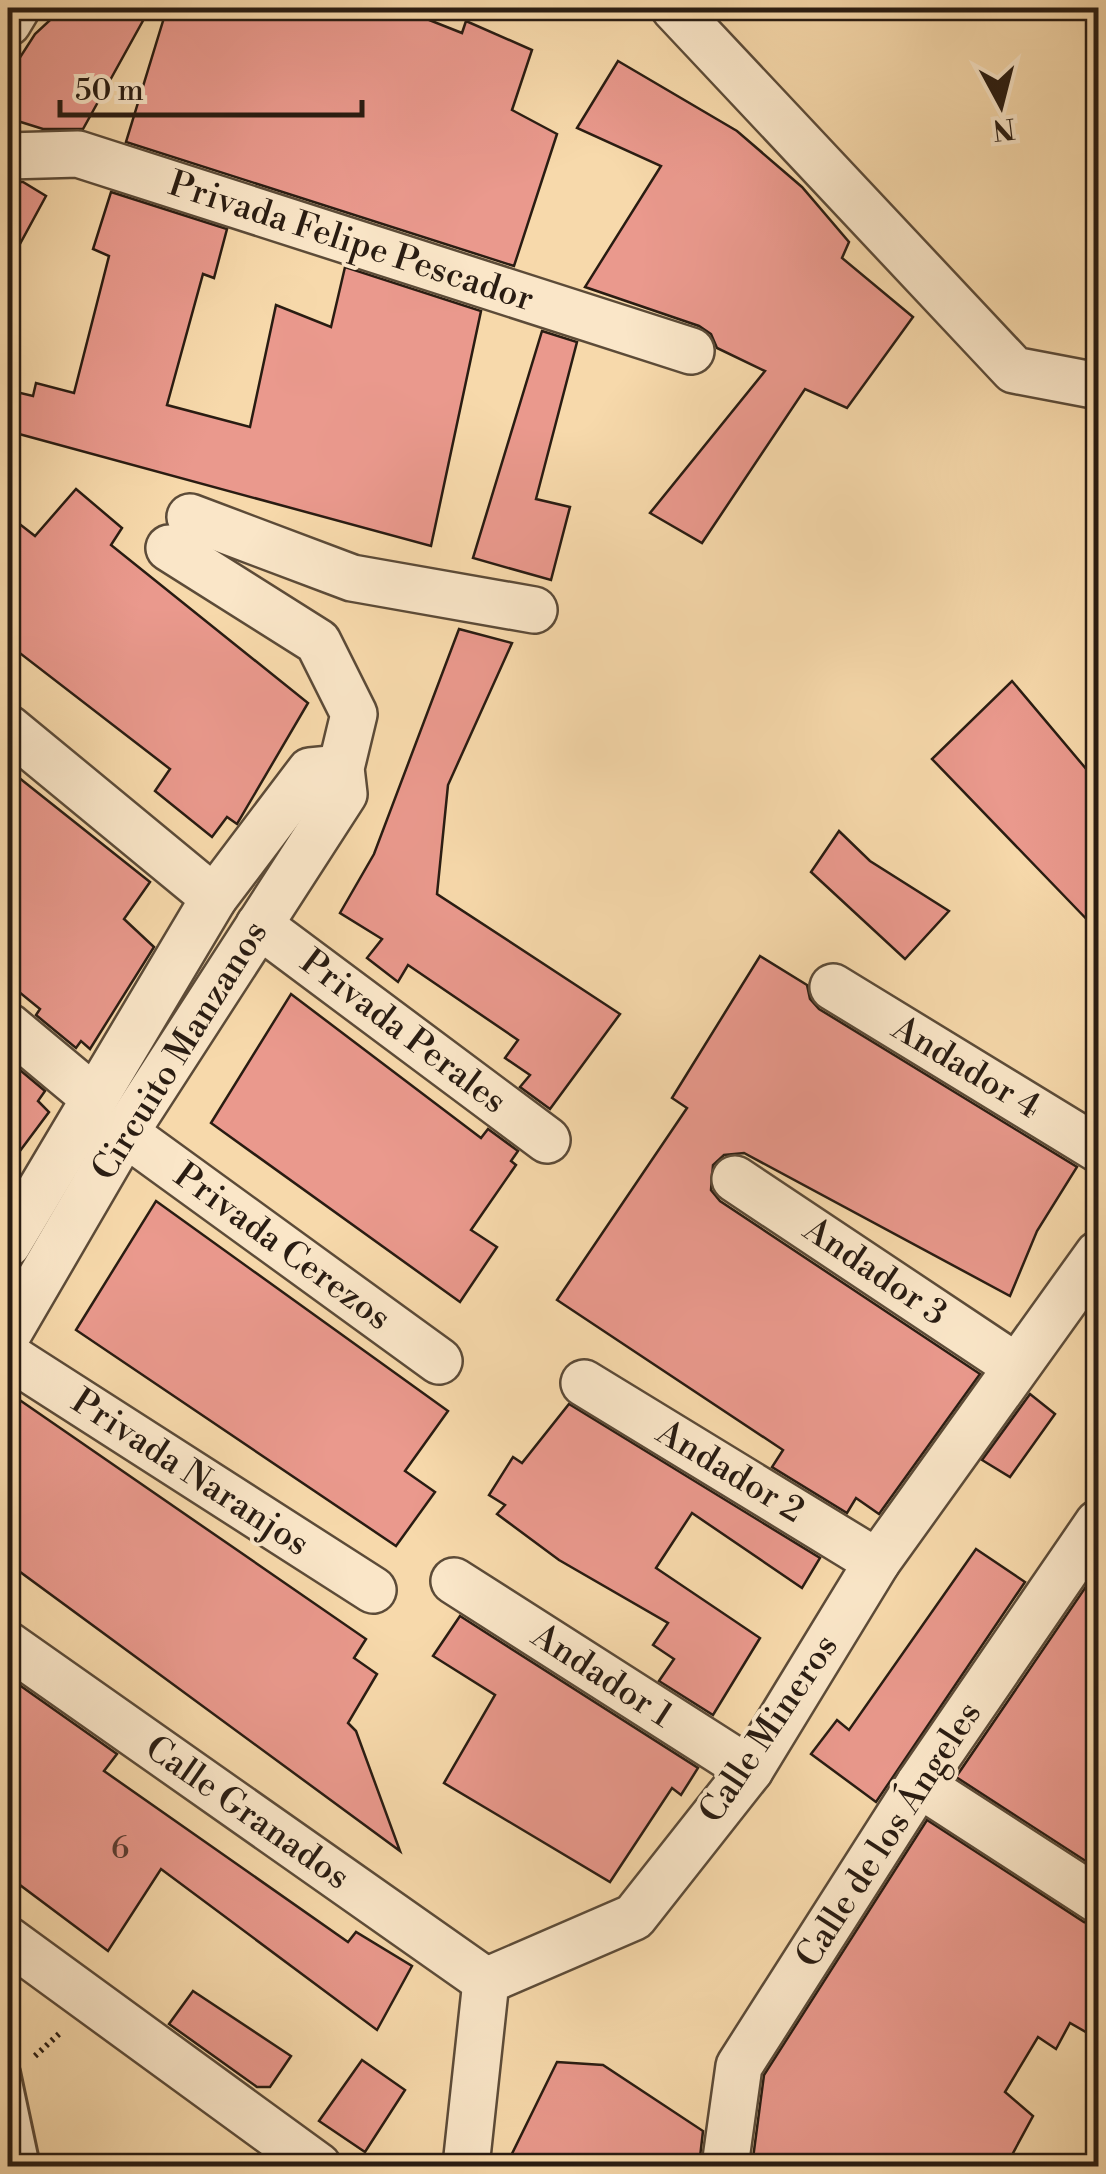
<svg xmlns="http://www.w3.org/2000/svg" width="1106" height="2174" viewBox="0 0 1106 2174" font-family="'Libre Bodoni',serif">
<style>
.building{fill:#ea998d;stroke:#291c12;stroke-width:2.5}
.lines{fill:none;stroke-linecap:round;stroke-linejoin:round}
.lane-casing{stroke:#5c4b38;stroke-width:28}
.street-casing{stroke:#5c4b38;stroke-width:50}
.path{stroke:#291c12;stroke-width:6;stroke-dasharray:2.5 5;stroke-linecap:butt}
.lane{stroke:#fae6c8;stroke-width:22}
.street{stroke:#fae6c8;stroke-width:45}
.labels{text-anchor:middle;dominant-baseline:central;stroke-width:8;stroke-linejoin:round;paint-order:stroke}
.number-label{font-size:30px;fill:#593b31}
.street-label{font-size:35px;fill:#291c12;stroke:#fae6c8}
</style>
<rect width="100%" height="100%" fill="#f7d9ab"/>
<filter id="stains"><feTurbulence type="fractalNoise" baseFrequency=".002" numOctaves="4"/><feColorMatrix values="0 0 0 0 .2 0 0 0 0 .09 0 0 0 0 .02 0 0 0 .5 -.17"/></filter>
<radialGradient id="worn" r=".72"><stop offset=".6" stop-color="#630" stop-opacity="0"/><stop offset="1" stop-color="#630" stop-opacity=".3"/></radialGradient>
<g class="building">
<path d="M63 8H150L83 129H43L8 118V76L35 34Z"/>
<path d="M167 8H399L462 33 466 21 532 50 512 110 557 134 514 266 126 142Z"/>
<path d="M618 61 737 131 802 187 849 242 842 258 913 317 847 408 805 389 702 543 650 513 765 371 717 348 711 334 699 326 585 287 661 166 577 128Z"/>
<path d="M8 182H23L46 196 8 266Z"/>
<path d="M111 192 227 229 214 278 203 274 167 405 250 427 276 305 331 327 345 267 481 311 431 546 8 431V390L33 396 36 383 74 393 109 256 93 249Z"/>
<path d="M542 331 577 342 536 499 570 507 551 580 473 558Z"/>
<path d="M76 489 122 528 111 545 308 703 237 824 227 817 212 837 155 791 170 769 8 644V515L35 536Z"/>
<path d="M459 629 512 643 448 785 437 894 620 1014 550 1109 520 1087 530 1075 505 1058 518 1040 408 965 398 982 367 958 382 939 340 913 374 854Z"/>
<path d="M1012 681 1098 783V931L932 759Z"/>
<path d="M8 769 150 882 124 919 154 947 90 1049 81 1041 76 1048 36 1015 40 1009 8 983Z"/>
<path d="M839 831 870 861 949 911 905 959 811 872Z"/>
<path d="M760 956 807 985 810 999 819 1009 1077 1167 1037 1231 1010 1296 744 1153 724 1155 713 1165 711 1190 720 1201 980 1374 879 1514 856 1498 847 1513 772 1467 783 1450 557 1300 687 1108 672 1098Z"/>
<path d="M291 994 481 1138 488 1129 518 1151 511 1161 516 1165 471 1230 497 1247 460 1302 211 1123Z"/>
<path d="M8 1060 45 1091 38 1101 49 1112 8 1167Z"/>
<path d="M156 1201 448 1411 405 1471 435 1492 396 1546 76 1330Z"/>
<path d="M8 1392 366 1639 354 1658 377 1674 348 1723 356 1731 400 1851 8 1563Z"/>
<path d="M1030 1394 1055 1414 1010 1477 982 1460Z"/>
<path d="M569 1404 820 1558 802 1588 692 1513 656 1568 760 1638 713 1715 659 1681 674 1659 653 1645 668 1623 559 1560 497 1514 505 1505 489 1495 513 1457 522 1463Z"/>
<path d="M976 1549 1025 1582 876 1802 811 1754 837 1720 849 1730Z"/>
<path d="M1098 1569V1869L956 1777Z"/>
<path d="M460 1616 698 1768 681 1795 672 1788 610 1882 444 1783 495 1695 433 1656Z"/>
<path d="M8 1677 117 1754 104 1771 348 1942 356 1932 412 1966 377 2030 161 1869 108 1951 8 1876Z"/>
<path d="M927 1820 1084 1922 1098 1926V2039L1070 2023 1056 2049 1038 2037 1005 2092 1033 2116 1006 2166H752L764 2075Z"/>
<path d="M193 1991 291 2056 270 2087H257L169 2024Z"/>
<path d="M362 2060 405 2090 365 2152 319 2121Z"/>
<path d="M557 2062 603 2065 703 2131 699 2166H506Z"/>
</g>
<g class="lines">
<defs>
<path id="lane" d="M8 2072 28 2166"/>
<g id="street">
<path d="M674 8 1014 370 1098 386"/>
<path d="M8 23 17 8"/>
<path d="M8 156 78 154 691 351"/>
<path d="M190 517 352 578 534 610"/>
<path d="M8 728 214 898"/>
<path d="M259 925 547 1140"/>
<path d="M833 987 1098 1149"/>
<path d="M8 1026 93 1097"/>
<path d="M125 1133 439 1361"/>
<path d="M735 1179 1014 1365"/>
<path d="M8 1244 214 898 310 771 341 768"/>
<path d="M8 1334 125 1133 344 794 341 768 354 714 318 642 169 548"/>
<path d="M8 1356 373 1590"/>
<path d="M584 1383 877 1562"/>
<path d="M454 1581 750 1770"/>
<path d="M8 1645 486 1981"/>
<path d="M919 1784 1098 1900"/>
<path d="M8 1940 318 2166"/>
<path d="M466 2166 486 1981 634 1917 750 1770 877 1562 1098 1254"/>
<path d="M725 2166 739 2066 919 1784 1098 1523"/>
</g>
</defs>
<use href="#lane" class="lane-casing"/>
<use href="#street" class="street-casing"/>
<path class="path" d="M35 2056 60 2033"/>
<use href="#lane" class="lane"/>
<use href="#street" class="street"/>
</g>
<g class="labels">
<g class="number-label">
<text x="120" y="1849">6</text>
</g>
<g class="street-label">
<text transform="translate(351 242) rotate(18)">Privada Felipe Pescador</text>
<text transform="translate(403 1032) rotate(37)">Privada Perales</text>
<text transform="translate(180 1051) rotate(-58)">Circuito Manzanos</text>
<text transform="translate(966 1068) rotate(31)">Andador 4</text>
<text transform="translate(282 1247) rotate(36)">Privada Cerezos</text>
<text transform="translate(875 1272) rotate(34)">Andador 3</text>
<text transform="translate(730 1472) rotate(31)">Andador 2</text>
<text transform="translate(190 1473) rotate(33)">Privada Naranjos</text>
<text transform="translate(602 1676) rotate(33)">Andador 1</text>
<text transform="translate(769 1729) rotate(-56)">Calle Mineros</text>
<text transform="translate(247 1813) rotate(35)">Calle Granados</text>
<text transform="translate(889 1835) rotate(-57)">Calle de los Ángeles</text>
</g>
</g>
<rect width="1106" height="2174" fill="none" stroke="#f7d9ab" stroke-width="40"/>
<rect x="10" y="10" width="1086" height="2154" fill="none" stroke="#291c12" stroke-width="5"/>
<rect x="20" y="20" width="1066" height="2134" fill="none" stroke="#291c12" stroke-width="2.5"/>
<g transform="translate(1001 105) rotate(173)" stroke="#fae6c8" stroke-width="8" paint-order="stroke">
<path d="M0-8L18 38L0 25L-18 38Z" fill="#291c12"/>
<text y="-15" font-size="28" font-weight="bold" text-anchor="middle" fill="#291c12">N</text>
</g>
<path d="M60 100v15h302v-15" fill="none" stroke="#291c12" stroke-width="5"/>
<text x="75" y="100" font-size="30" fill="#291c12" stroke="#fae6c8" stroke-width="8" paint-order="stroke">50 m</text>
<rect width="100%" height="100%" filter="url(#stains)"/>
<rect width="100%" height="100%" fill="url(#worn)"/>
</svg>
